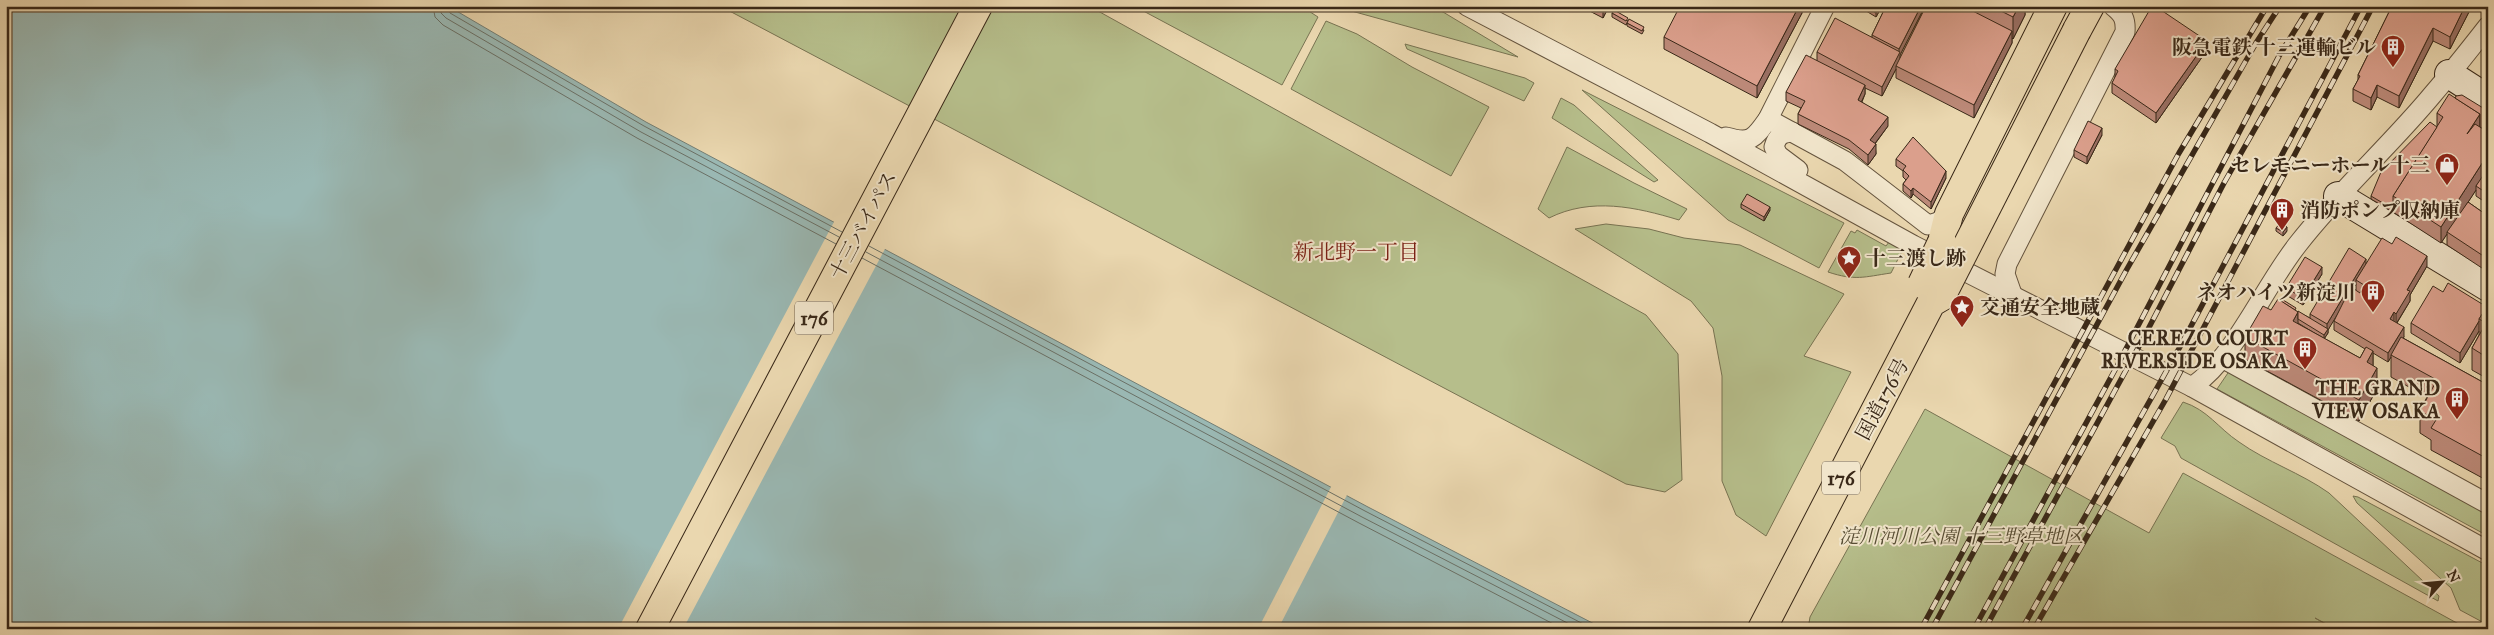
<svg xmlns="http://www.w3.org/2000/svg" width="2494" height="635" viewBox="0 0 2494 635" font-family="'IM FELL Great Primer','Noto Serif JP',serif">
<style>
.green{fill:#b6be8b;stroke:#787352}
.water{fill:#9ab8b3;stroke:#737e75}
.pier{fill:#ead7af}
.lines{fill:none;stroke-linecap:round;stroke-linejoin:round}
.shore{stroke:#6a7066;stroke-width:1}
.street-casing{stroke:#65543e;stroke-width:21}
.secondary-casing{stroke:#392818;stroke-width:30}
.highway-casing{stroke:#392818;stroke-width:30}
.street{stroke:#f1e5cb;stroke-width:19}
.secondary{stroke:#f1e5cb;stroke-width:28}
.highway{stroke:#ead7af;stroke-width:28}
.rail-casing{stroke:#392818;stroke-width:5.5}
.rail{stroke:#f1e5cb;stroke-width:4;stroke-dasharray:11;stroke-linecap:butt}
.highway-bridge-casing{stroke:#392818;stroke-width:30;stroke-linecap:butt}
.highway-bridge{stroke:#ead7af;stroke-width:28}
.wall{fill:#bc8978;stroke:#392818;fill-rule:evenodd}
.shaded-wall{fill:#996f62;stroke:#392818}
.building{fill:#db9f8c;stroke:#392818}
.labels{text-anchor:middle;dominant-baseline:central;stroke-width:4;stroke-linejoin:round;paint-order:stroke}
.shield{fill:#f1e5cb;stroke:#70614e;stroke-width:1}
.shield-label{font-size:19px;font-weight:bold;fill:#392818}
.poi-label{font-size:20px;font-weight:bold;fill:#392818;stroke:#f1e5cb;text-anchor:end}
.street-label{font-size:20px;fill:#392818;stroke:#f1e5cb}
.park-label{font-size:20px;font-style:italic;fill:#584e35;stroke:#f1e5cb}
.neighbourhood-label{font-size:21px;fill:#7a1f14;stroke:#f1e5cb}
</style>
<rect width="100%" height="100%" fill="#ead7af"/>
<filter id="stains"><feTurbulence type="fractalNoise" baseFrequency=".004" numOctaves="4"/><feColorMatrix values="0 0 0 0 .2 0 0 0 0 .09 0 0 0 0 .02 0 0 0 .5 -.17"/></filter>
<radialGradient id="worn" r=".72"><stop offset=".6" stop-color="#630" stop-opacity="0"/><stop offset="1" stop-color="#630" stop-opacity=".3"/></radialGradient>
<g class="green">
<path d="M720 6H1089L1646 315 1678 354 1682 480 1665 492 1626 484Z"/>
<path d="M1134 6H1301L1318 17 1282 85Z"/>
<path d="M1433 6 1518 57 1337 7Z"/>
<path d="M1326 21 1357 34 1412 67 1489 107 1451 176 1291 89Z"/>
<path d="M1405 44 1525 78 1534 83 1524 101 1407 49Z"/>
<path d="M1582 90 1844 223 1819 268 1728 220Z"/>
<path d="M1561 98 1574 105 1658 180 1654 182 1552 118Z"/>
<path d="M1567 147 1634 183 1687 209 1679 220C1636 207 1591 197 1549 218L1538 209Z"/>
<path d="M1606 224 1649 229 1684 238 1740 245 1844 294 1804 356 1851 372 1766 536 1736 515 1722 481V376L1713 328 1691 301 1575 229Z"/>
<path d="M1857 230 1886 246 1889 242 1903 249 1891 273C1864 277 1855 281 1828 272L1851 231 1855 233Z"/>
<path d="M2230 370 2488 514V536L2217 389Z"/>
<path d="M2183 402C2208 410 2218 428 2239 442 2267 462 2301 473 2329 493L2439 596 2438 601 2181 458 2175 446 2161 438Z"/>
<path d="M1925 409 2149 533 2183 473 2466 628 2336 629 2315 618 2334 629H1808L1810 617Z"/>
<path d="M2353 496 2358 497 2488 566V625L2460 610 2451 588 2357 503Z"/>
</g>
<path class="water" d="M6 6H448L646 122 1368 507 1604 629H6Z"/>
<g class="pier">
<path d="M835 220 886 247 683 629H618Z"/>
<path d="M1332 485 1348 493 1278 629H1258Z"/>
</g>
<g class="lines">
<g class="shore">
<path d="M433 6 435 17 443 25 637 138 836 244"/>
<path d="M440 6 441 13 446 18 641 132 839 237"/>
<path d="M447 6 450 13 644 126 842 232"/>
<path d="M869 246 1365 511 1593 629"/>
<path d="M866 252 1362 517 1579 629"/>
<path d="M862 258 1359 523 1563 629"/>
</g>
<defs>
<g id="street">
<path d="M1467 6 1710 133 1913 245 2192 387 2488 551"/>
<path d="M1768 119 1845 161 1928 225 1938 222 1949 214"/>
<path d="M1792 132C1781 133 1777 136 1774 147L1778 155 1798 170"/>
<path d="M1726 137C1751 144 1754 139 1768 119L1825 6"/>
<path d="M2012 294 2005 274 2007 264 2125 32C2126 19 2123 14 2113 6"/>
<path d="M2222 358 2488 504"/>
<path d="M2192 387C2237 355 2263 288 2298 244 2339 191 2390 146 2433 94 2452 72 2470 49 2488 26"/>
</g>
<g id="secondary">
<path d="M2449 74 2488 99"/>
<path d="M2338 196 2488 287"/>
</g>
<g id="highway">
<path d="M2077 30 2090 6"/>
<path d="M1942 242 1949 214 2053 6"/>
<path d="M650 629 978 6"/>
<path d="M1762 629 1931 303 1941 297"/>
</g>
</defs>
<use href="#street" class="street-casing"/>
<use href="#secondary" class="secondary-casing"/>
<use href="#highway" class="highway-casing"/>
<use href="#street" class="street"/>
<use href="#secondary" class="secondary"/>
<use href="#highway" class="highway"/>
<defs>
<g id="rail">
<path d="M1921 629 2179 153 2267 6"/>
<path d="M1932 629 2127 269 2256 43 2280 6"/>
<path d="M1974 629 2116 368 2279 56 2310 6"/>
<path d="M1985 629 2143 339 2224 183 2325 6"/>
<path d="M2022 629 2181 345 2361 6"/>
<path d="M2034 629 2166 399 2373 6"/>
</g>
</defs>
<use href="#rail" class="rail-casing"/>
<use href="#rail" class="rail"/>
<defs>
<g id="highway-bridge">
<path d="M1922 284 1942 242"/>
<path d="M1941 297 2077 30"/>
</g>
</defs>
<use href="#highway-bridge" class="highway-bridge-casing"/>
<use href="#highway-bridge" class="highway-bridge"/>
</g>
<g class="wall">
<path d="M1580 6H1609L1603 18Z"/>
<path d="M1802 6V13L1757 98 1664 49V37Z"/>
<path d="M1858 6H1882L1876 17Z"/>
<path d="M1886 6H1925L1900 55V59L1926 6H2025V15L2013 39 2012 38V43L1974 118 1896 78V69L1882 96 1865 88V94L1862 102 1888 126 1875 144 1876 154 1868 165 1849 149 1798 124V114L1801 108 1786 101V92L1817 61V52L1872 37V35Z"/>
<path d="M2392 6H2472L2450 49 2433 41 2399 108 2377 97 2371 110 2353 101V89L2358 80V75Z"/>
<path d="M1612 13 1628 21 1626 25 1612 17Z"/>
<path d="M1627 23 1644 30 1642 34 1627 26Z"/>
<path d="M2207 50 2156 123 2112 93V83L2115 78V69Z"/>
<path d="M2455 98 2488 111V204L2476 196V190L2468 202 2488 216V272L2447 245V234L2441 243 2393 212 2371 199V196L2437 127V113Z"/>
<path d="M2102 135 2087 164 2074 157V150Z"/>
<path d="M1896 159 1946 178 1931 209 1913 194 1911 198 1903 191V184L1906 180 1903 177V171L1896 166Z"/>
<path d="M1741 204 1770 210 1764 221 1741 208Z"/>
<path d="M2276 228 2287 231 2283 236 2276 231Z"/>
<path d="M2366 263 2427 266 2410 295V301L2397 323 2404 337 2403 338 2488 385V481L2431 450V440L2420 433V411L2427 397 2391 377V357L2388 362 2373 353V365L2377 389 2359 421 2245 359V337L2271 310 2296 311 2310 318V314ZM2356 284V290L2353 288ZM2338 312 2334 321V330L2365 349 2360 358 2298 324V323L2324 339 2328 333V330Z"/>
<path d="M2322 274 2303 305 2286 295V288Z"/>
<path d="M2443 292 2487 307 2488 305V379L2472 370V348L2479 335V331L2460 363 2411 333V323Z"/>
</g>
<g class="shaded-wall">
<path d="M1605 6H1609L1603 18V11Z"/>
<path d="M1799 6H1802V13L1757 98V86Z"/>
<path d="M1880 6H1882L1876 17V13Z"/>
<path d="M1921 6H1925L1900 55V62L1896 66V69L1882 96V87L1899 53V49Z"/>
<path d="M2019 6H2025V15L2013 39V17Z"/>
<path d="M2465 6H2472L2450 49V37Z"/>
<path d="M2433 28V41L2399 108V96Z"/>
<path d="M2012 31V43L1974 118V105Z"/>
<path d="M2207 41V50L2156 123V113Z"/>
<path d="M1865 85V94L1858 109V100Z"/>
<path d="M2377 85V97L2371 110V98Z"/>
<path d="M2480 114V130L2467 134Z"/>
<path d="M1888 117V126L1870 150V140Z"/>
<path d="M2102 128V135L2087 164V157Z"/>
<path d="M1876 144V154L1868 165V155Z"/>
<path d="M2488 154V171L2476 186V190L2448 233 2447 232V234L2441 243V227Z"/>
<path d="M1946 171V178L1931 209V202Z"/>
<path d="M1913 188V194L1911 198V191Z"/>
<path d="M1770 207V210L1764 221V217Z"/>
<path d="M2287 227V231L2283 236V232Z"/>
<path d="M2427 256V266L2410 295V301L2396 324V314L2407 290Z"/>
<path d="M2366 259V266L2356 280V284L2328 330V333L2324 339V335L2327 330V324Z"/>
<path d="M2322 267V274L2303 305V298Z"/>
<path d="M2298 312V333L2293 321Z"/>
<path d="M2394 312V322L2390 319Z"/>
<path d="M2479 321V331L2460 363V353Z"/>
<path d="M2404 327V337L2393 355H2391V357L2388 362V353Z"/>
<path d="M2373 351V372L2367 362Z"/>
<path d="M2377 368V389L2359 421V400Z"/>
</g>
<g class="building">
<path d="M1593 6H1605L1603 11Z"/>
<path d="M1680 6H1799L1757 86 1664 37Z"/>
<path d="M1864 6H1880L1876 13Z"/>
<path d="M1886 6H1921L1899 49 1872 35Z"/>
<path d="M1926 6H1963L2012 31 1974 105 1896 66Z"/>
<path d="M1991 6H2019L2013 17Z"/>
<path d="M2152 6H2155L2207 41 2156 113 2112 83 2118 71 2115 69Z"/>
<path d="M2392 6H2465L2450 37 2433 28 2399 96 2377 85 2371 98 2353 89 2360 76 2358 75Z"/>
<path d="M1614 10 1628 18 1626 21 1612 13Z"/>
<path d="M1835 18 1900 52 1882 87 1817 52Z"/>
<path d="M1629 19 1644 27 1642 31 1627 23Z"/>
<path d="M1806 55 1865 85 1858 100 1888 117 1870 140 1876 144 1868 155 1849 140 1798 114 1805 101 1786 92Z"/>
<path d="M2449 94 2480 114 2467 134 2475 124 2488 132V154L2441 227 2393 196 2443 117 2437 113Z"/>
<path d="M2462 95 2488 111V120L2486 123V130L2480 127V114L2455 98 2456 96Z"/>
<path d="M2088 121 2102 128 2087 157 2074 150Z"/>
<path d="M2430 122 2437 127 2393 196V209L2371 196 2381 172Z"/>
<path d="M1913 137 1946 171 1931 202 1913 188 1911 191 1903 184 1909 176 1903 170 1906 166 1896 159Z"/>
<path d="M2488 168V194L2476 186Z"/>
<path d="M1747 194 1770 207 1764 217 1741 204Z"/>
<path d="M2468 202 2488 216V259L2447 232Z"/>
<path d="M2281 222 2287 227 2283 232 2276 228Z"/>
<path d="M2396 237 2427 256 2407 290 2410 291 2396 314 2394 312 2390 319 2404 327 2388 353 2334 321 2351 287 2360 293 2364 285 2356 280 2382 238 2392 244Z"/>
<path d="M2349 248 2366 259 2327 324 2310 314Z"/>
<path d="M2305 257 2322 267 2303 298 2286 288Z"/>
<path d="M2448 283 2487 307 2479 319V321L2460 353 2411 323 2433 286 2443 292Z"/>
<path d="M2280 298 2296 308 2295 310 2279 300Z"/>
<path d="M2278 299 2298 312 2293 321 2360 358 2366 347 2373 351 2367 362 2377 368 2359 400 2245 337 2263 306 2271 310Z"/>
<path d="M2488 305V358L2472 348 2486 323 2479 319Z"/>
<path d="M2298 311 2328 329 2324 335 2298 319Z"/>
<path d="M2401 337 2488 385V459L2431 428 2436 420 2420 411 2437 380 2391 355Z"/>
</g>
<defs>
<symbol id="building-pin" viewBox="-11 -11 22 30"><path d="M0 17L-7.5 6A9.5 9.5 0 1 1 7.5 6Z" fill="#8f2418" stroke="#f1e5cb"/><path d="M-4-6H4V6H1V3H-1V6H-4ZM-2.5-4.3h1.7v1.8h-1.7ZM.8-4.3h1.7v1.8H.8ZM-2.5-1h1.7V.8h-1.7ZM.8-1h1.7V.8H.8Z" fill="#fff"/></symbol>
<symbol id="shop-pin" viewBox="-11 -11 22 30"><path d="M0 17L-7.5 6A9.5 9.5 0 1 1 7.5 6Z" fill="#8f2418" stroke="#f1e5cb"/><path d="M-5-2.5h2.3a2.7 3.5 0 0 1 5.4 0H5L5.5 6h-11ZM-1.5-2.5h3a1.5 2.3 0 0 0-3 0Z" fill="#fff"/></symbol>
<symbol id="sight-pin" viewBox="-11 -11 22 30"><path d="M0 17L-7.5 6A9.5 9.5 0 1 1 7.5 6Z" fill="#8f2418" stroke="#f1e5cb"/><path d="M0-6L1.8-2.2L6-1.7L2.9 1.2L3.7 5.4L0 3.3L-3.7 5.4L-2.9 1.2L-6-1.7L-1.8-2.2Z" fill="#fff"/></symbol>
</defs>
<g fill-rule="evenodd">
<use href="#building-pin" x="2379" y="33" width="28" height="38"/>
<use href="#shop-pin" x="2433" y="151" width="28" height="38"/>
<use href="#building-pin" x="2268" y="196" width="28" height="38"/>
<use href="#sight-pin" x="1835" y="244" width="28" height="38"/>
<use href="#building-pin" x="2359" y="278" width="28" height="38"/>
<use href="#sight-pin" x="1948" y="293" width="28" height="38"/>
<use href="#building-pin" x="2291" y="335" width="28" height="38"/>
<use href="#building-pin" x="2443" y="385" width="28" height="38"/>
</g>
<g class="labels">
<g class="shield">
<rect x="795" y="301.5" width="38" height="33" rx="4"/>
<rect x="1822" y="461.5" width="38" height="33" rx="4"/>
</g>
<g class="shield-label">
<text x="814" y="318">176</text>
<text x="1841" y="478">176</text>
</g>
<g class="poi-label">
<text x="2376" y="47">阪急電鉄 十三運輸ビル</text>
<text x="2430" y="165">セレモニーホール十三</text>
<text x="2300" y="210" text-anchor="start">消防ポンプ収納庫</text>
<text x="1866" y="258" text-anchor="start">十三渡し跡</text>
<text x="2356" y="292">ネオハイツ新淀川</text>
<text x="1980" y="307" text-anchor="start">交通安全地蔵</text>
<text x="2288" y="338">CEREZO COURT<tspan x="2288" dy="23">RIVERSIDE OSAKA</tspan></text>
<text x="2440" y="388">THE GRAND<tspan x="2440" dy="23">VIEW OSAKA</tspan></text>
</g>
<g class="street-label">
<text transform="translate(863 225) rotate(-62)">十三バイパス</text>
<text transform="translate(1882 399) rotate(-62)">国道176号</text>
</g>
<g class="park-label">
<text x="1961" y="536">淀川河川公園 十三野草地区</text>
</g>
<g class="neighbourhood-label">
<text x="1356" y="252">新北野一丁目</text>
</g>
</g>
<rect width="2494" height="635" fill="none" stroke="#ead7af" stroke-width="25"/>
<rect x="8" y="8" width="2479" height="620" fill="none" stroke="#392818" stroke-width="2.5"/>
<rect x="12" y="12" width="2469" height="610" fill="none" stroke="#392818"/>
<g transform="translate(2442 582) rotate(63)" stroke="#f1e5cb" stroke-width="4" paint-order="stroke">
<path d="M0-4L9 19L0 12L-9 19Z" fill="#392818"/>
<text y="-8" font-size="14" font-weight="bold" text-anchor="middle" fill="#392818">N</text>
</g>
<rect width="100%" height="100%" filter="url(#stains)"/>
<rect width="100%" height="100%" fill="url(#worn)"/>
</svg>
